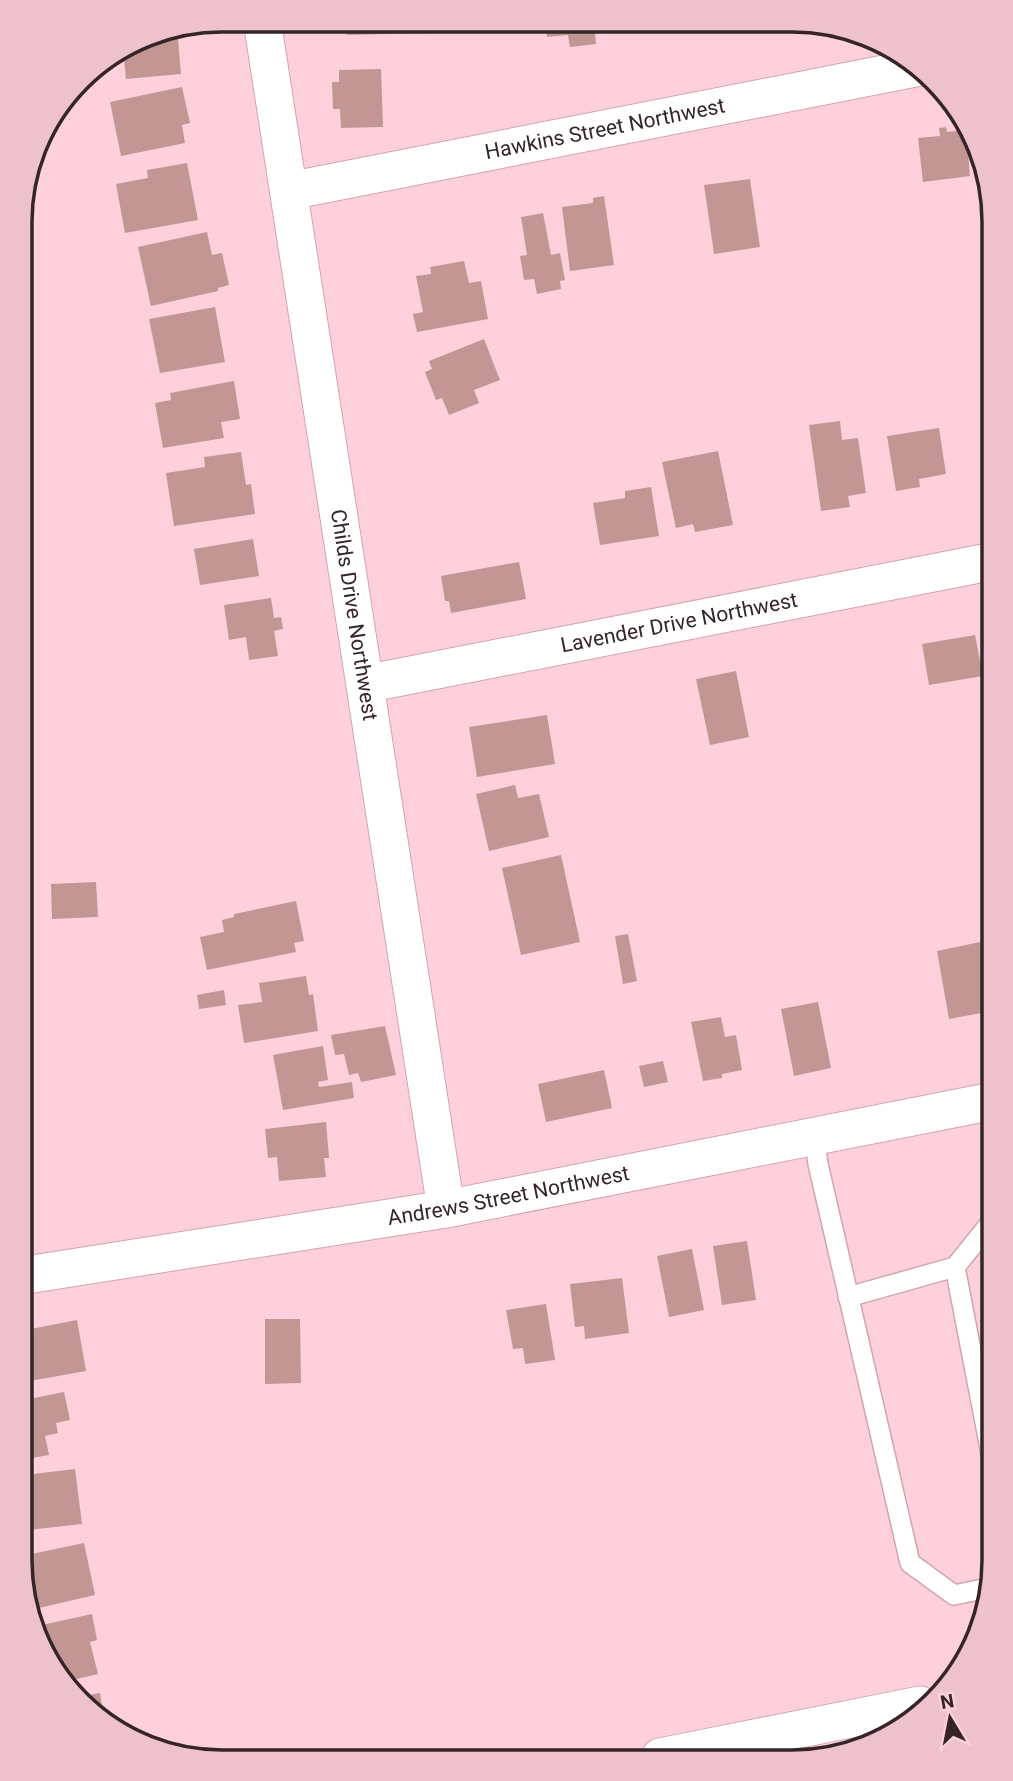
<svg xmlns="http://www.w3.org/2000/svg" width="1013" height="1781" viewBox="0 0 1013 1781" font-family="Roboto,sans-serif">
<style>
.building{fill:#c29693}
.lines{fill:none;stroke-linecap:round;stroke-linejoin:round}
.lane-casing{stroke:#d1a5af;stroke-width:22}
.street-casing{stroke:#d1a5af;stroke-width:39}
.lane{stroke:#fff;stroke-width:19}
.street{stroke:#fff;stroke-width:37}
.labels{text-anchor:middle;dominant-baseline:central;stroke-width:5;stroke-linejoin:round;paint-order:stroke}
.street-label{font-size:21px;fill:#352428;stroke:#fed0db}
.rim{fill:none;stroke:#352428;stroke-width:3.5}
</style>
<rect width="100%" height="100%" fill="#fed0db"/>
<g class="building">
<path d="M347 20 431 21V33L347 35Z"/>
<path d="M545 21 594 22 596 44 570 47 568 35 547 37Z"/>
<path d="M177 28 181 74 126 79 123 48 144 34Z"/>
<path d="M381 69 383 127 341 128 340 109H333L332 82H339V70Z"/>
<path d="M182 87 190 123 182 125 185 143 121 156 110 102Z"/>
<path d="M946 127 947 132 965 130 980 151 968 153 970 176 923 182 918 138 940 136 939 128Z"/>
<path d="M187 163 198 220 125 233 116 184 148 178 147 170Z"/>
<path d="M750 179 760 247 714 254 704 185Z"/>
<path d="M604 196 614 265 570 271 562 207 593 203V198Z"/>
<path d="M543 213 551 255 560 253 565 280 560 281 561 289 537 294 534 279 524 280 520 256 527 255 521 217Z"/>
<path d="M207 232 212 255 222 253 229 285 218 288V291L151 306 138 247Z"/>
<path d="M464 261 469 283 481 281 488 319 417 332 413 314 423 312 416 276 431 274 430 267Z"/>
<path d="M215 307 225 362 160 373 149 319Z"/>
<path d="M484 339 500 380 474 390 479 403 449 415 442 398 436 400 425 372 432 369 429 361Z"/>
<path d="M234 381 240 419 221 422 224 438 163 448 155 403 171 400 170 393Z"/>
<path d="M840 421 842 440 858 438 866 493 848 496 850 507 821 511 809 425Z"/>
<path d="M939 428 946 474 919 479 920 487 896 491 887 436Z"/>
<path d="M718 451 733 525 695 532 693 524 676 528 662 462Z"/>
<path d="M241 452 246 485 251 484 255 514 174 526 166 473 205 467 204 457Z"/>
<path d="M651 487 659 536 600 545 593 503 625 498V491Z"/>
<path d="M253 539 259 576 200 585 194 549Z"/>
<path d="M519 562 526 599 451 613 449 601H445L441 576Z"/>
<path d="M271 598 274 618 281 617 283 629 274 631 278 656 249 660 246 637 229 640 224 605Z"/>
<path d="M975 635 983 676 929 685 922 644Z"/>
<path d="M736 671 749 737 710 745 696 679Z"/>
<path d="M547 715 555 764 477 777 469 727Z"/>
<path d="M515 785 518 798 539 794 549 837 489 851 476 794Z"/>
<path d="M561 855 580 942 521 955 502 868Z"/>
<path d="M96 882 98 917 52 919 51 884Z"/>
<path d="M296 901 304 941 294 943 296 952 207 970 200 937 224 932 222 920 234 917V914Z"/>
<path d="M628 934 637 981 623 984 615 936Z"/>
<path d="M980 942 992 1011 949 1019 937 951Z"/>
<path d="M306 976 309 995 313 994 318 1031 244 1043 238 1005 262 1002 259 983Z"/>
<path d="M224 990 226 1005 199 1009 197 995Z"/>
<path d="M818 1002 831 1068 794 1076 781 1009Z"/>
<path d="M721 1017 725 1037 736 1035 742 1070 722 1074V1078L703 1081 691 1022Z"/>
<path d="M385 1026 396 1075 361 1082 358 1073 349 1075 344 1054 335 1055 331 1035Z"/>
<path d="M25 1028 28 1051 20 1052V1029Z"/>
<path d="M323 1046 328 1080 318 1082 319 1087 352 1082 354 1098 283 1110 273 1055Z"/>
<path d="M663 1061 668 1082 644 1087 639 1066Z"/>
<path d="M604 1070 612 1108 546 1122 538 1084Z"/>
<path d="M326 1122 329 1158H324L326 1177 279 1181 277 1157 268 1158 265 1129Z"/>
<path d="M747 1241 756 1300 722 1305 713 1246Z"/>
<path d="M692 1249 704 1310 669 1317 657 1256Z"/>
<path d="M622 1278 629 1333 585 1339 584 1326 575 1327 570 1284Z"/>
<path d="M546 1304 555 1360 525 1364 523 1348 513 1349 506 1310Z"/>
<path d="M265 1319H300L301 1383 265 1384Z"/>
<path d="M77 1320 86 1371 19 1383 20 1331Z"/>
<path d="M64 1392 70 1420 56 1423 58 1433 45 1436 49 1455 21 1460 19 1401Z"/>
<path d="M75 1469 82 1524 19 1531V1503L28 1502 25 1475Z"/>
<path d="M84 1543 95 1595 39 1608 27 1555Z"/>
<path d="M92 1614 97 1640 90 1642 98 1674 68 1681 41 1641 45 1639 42 1625Z"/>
<path d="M100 1693 104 1719 88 1712 79 1697Z"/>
</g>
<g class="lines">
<defs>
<g id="lane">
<path d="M814 1135 818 1164 910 1563 954 1595 988 1588"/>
<path d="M955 1267 993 1464"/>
<path d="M848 1297 955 1267 993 1220"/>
</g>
<g id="street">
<path id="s1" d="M262 20 446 1209"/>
<path id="s2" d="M289 191 920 67"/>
<path id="s3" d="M365 684 994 561"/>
<path id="s4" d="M20 1276 446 1209 993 1101"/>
<path d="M660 1757 920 1705"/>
</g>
</defs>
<use href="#lane" class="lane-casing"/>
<use href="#street" class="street-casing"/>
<use href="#lane" class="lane"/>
<use href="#street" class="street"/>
</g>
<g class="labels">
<g class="street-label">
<text stroke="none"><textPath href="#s2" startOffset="322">Hawkins Street Northwest</textPath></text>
<text stroke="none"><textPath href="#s1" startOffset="602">Childs Drive Northwest</textPath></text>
<text stroke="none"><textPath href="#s3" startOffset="320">Lavender Drive Northwest</textPath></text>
<text stroke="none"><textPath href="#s4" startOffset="495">Andrews Street Northwest</textPath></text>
</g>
</g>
<path d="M0 0H1013V1781H0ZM222 32H792A190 190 0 0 1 982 222V1560A190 190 0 0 1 792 1750H222A190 190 0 0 1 32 1560V222A190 190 0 0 1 222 32Z" fill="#eec2cd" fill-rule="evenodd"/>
<path class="rim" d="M222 32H792A190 190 0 0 1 982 222V1560A190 190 0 0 1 792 1750H222A190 190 0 0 1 32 1560V222A190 190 0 0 1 222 32Z"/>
<g transform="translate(950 1718) rotate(350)" stroke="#fed0db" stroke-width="5" paint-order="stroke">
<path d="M0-5L12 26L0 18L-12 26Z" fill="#352428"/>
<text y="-10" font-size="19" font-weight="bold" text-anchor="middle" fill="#352428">N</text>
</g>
</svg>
